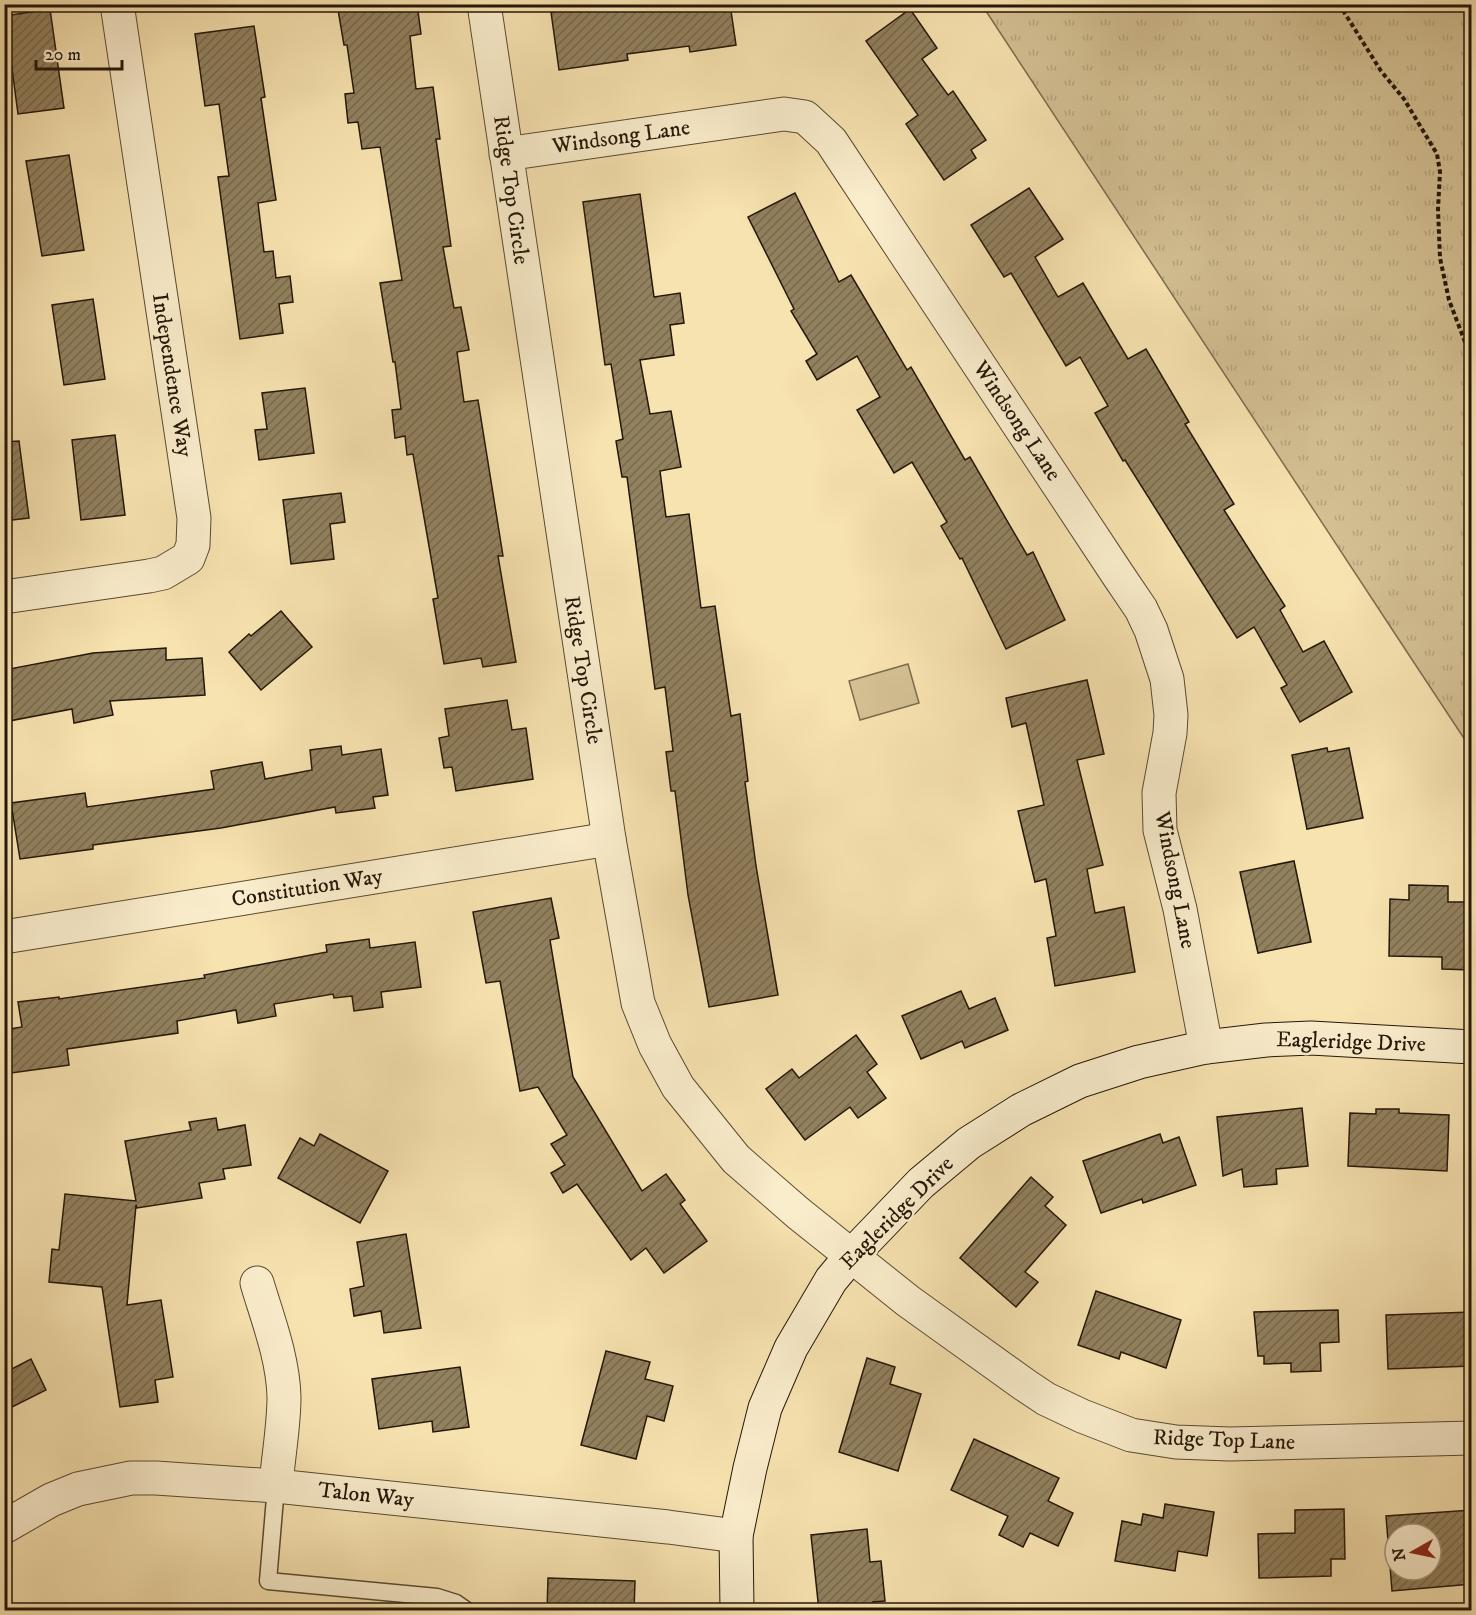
<svg xmlns="http://www.w3.org/2000/svg" width="1476" height="1615" viewBox="0 0 1476 1615" font-family="'IM FELL DW Pica',serif">
<style>
.grass{fill:url(#grass-tufts);stroke:#7c6c4e;stroke-width:1.5}
.pitch{fill:#d3c093;stroke:#7c6c4e;stroke-width:1.5}
.building{fill:url(#building-hatch);stroke:#241708;stroke-width:1.5;fill-rule:evenodd}
.lines{fill:none;stroke-linecap:round;stroke-linejoin:round}
.service-casing{stroke:#594a32;stroke-width:19}
.minor-casing{stroke:#594a32;stroke-width:35}
.secondary-casing{stroke:#241708;stroke-width:35}
.path{stroke:#241708;stroke-width:4;stroke-dasharray:4.5 3;stroke-linecap:butt}
.service{stroke:#faedcc;stroke-width:16}
.minor{stroke:#faedcc;stroke-width:33}
.secondary{stroke:#faedcc;stroke-width:33}
.labels{text-anchor:middle;dominant-baseline:central;stroke-width:5;stroke-linejoin:round;paint-order:stroke}
.street-label{font-size:22px;fill:#241708;stroke:#faedcc}
</style>
<defs>
<pattern id="grass-tufts" width="24" height="20" patternUnits="userSpaceOnUse" patternTransform="scale(1.5)"><rect width="24" height="20" fill="#d3c093"/><path d="M3 7l-1-3M5 7V3M7 7l1-3M15 17l-1-3M17 17v-4M19 17l1-3" fill="none" stroke="#b5a47d"/></pattern>
<pattern id="building-hatch" width="6" height="6" patternUnits="userSpaceOnUse" patternTransform="scale(1.5)"><rect width="6" height="6" fill="#92815f"/><path d="M-1 1l2-2M0 6l6-6M5 7l2-2" fill="none" stroke="#77694c"/></pattern>
</defs>
<rect width="100%" height="100%" fill="#f7e3b0"/>
<filter id="stains"><feTurbulence type="fractalNoise" baseFrequency=".00333" numOctaves="4"/><feColorMatrix values="0 0 0 0 .2 0 0 0 0 .09 0 0 0 0 .02 0 0 0 .5 -.17"/></filter>
<radialGradient id="worn" r=".72"><stop offset=".6" stop-color="#630" stop-opacity="0"/><stop offset="1" stop-color="#630" stop-opacity=".3"/></radialGradient>
<path class="grass" d="M982 5H1471V749L1407 652Z"/>
<path class="pitch" d="M908 664 919 703 860 720 849 681Z"/>
<g class="building">
<path d="M337 4H417L421 34 410 36 416 89 433 87 440 139H436L451 246 443 247 454 308 461 307 469 350 457 352 464 402 478 400 503 556H498L516 662 483 667 481 658 444 664 433 599 438 598 413 454 407 455 405 436 395 438 392 410 401 409 395 362H393L380 283 402 280 394 232 380 147 362 149 358 122 348 123 345 94 354 93 347 45H344Z"/>
<path d="M606 4H730L736 45 690 52 689 46 627 54 628 60 559 70 551 12Z"/>
<path d="M50 9 64 108 18 114 5 16Z"/>
<path d="M910 9 937 48 922 59 948 95 953 91 986 140 971 150 976 158 944 180 906 124 918 115 866 41Z"/>
<path d="M254 26 265 97 261 98 276 200 258 203 264 252 273 251 276 278 290 276 293 302 279 304 283 333 240 339 218 177 229 176 219 104 205 106 195 34Z"/>
<path d="M69 155 84 250 42 256 26 161Z"/>
<path d="M1029 188 1063 239 1035 257 1058 297 1083 283 1128 359 1146 349 1189 422 1185 424 1234 504 1224 510 1285 606 1280 610 1303 652 1324 641 1352 692 1300 722 1281 688 1287 685 1254 627 1237 638 1125 460 1123 461 1095 413 1108 406 1080 357 1066 366 1011 273 1004 277 971 225Z"/>
<path d="M795 193 839 282 851 275 907 370 911 367 965 460 970 457 1027 555 1033 552 1065 620 1006 649 962 558 960 559 941 526 947 522 912 462 894 473 857 410 880 397 857 356 817 380 806 361 817 354 791 311 794 309 748 217Z"/>
<path d="M640 194 654 297 680 293 684 323 670 325 674 355 640 360 650 414 671 411 681 467 660 471 666 517 689 514 701 608 715 606 731 716 740 714 748 781 745 782 756 866 778 995 709 1007 688 895 675 791H671L666 752 673 751 665 687 655 689 627 477H622L616 441 623 439 611 364 605 365 583 202Z"/>
<path d="M93 299 105 379 64 385 52 305Z"/>
<path d="M305 388 314 453 259 460 255 430 267 429 262 393Z"/>
<path d="M115 435 125 515 81 520 72 440Z"/>
<path d="M19 441 29 518 4 521V442Z"/>
<path d="M341 493 345 522 330 524 334 559 291 564 283 500Z"/>
<path d="M281 611 312 647 261 690 229 652 249 634 251 636Z"/>
<path d="M166 648V660L202 658 205 695 110 701 113 715 74 723 72 709 4 722V670L93 653Z"/>
<path d="M1087 680 1104 754 1077 760 1103 865 1087 869 1095 913 1124 907 1135 972 1055 986 1047 938 1056 936 1046 879 1035 882 1018 811 1044 805 1026 723 1012 727 1006 698Z"/>
<path d="M507 700 512 730 526 728 533 779 456 791 452 767 444 768 439 738 449 736 445 709Z"/>
<path d="M341 746 342 755 381 749 388 795 373 797 375 808 336 813 335 807 221 828 93 845V849L20 859 11 803 85 793 87 807 214 789 211 771 262 762 265 779 312 770 310 750Z"/>
<path d="M1327 748 1328 752 1349 748 1363 818 1307 829 1292 755Z"/>
<path d="M1294 861 1311 942 1258 953 1240 872Z"/>
<path d="M1409 885 1448 886V902H1472V970L1442 969V957L1389 956 1390 899 1409 900Z"/>
<path d="M551 898 559 938 550 940 573 1077 642 1191 666 1174 685 1200 680 1204 707 1241 664 1273 646 1248 631 1260 577 1184 563 1193 551 1173 565 1165 551 1144 567 1135 538 1087 520 1091 500 981 486 983 473 912Z"/>
<path d="M369 939 370 948 415 942 421 987 381 992 383 1007 354 1011 352 996 334 998 333 994 274 1004 276 1016 238 1023 236 1010 177 1021 178 1033 67 1049 69 1065 4 1074V1030L22 1027 18 1002 59 997V999L205 978 204 975 327 952 326 945Z"/>
<path d="M961 991 969 1009 995 998 1008 1030 965 1048 962 1041 921 1059 902 1016Z"/>
<path d="M856 1035 877 1064 867 1072 886 1098 858 1118 850 1107 805 1140 766 1089 792 1069 799 1078Z"/>
<path d="M1302 1108 1308 1166 1276 1169 1277 1184 1244 1187 1242 1169 1223 1176 1217 1117Z"/>
<path d="M1376 1109H1399V1113L1449 1115 1447 1171 1348 1166 1350 1113 1376 1114Z"/>
<path d="M216 1118 218 1130 245 1125 251 1165 223 1169 225 1179 199 1183 202 1198 137 1208 136 1205 127 1305 161 1300 173 1377 155 1380 158 1402 120 1407 102 1287 49 1282 52 1249 59 1250 65 1194 136 1201 125 1141 191 1130 189 1122Z"/>
<path d="M320 1134 388 1171 360 1223 278 1178 300 1138 314 1146Z"/>
<path d="M1160 1134 1163 1143 1179 1137 1196 1185 1143 1203 1142 1199 1101 1213 1083 1161Z"/>
<path d="M1031 1177 1053 1197 1045 1206 1066 1225 1025 1272 1038 1282 1016 1307 960 1258Z"/>
<path d="M406 1234 421 1328 384 1333 381 1311 354 1316 350 1289 364 1286 357 1242Z"/>
<path d="M1096 1291 1181 1320 1166 1368 1121 1352 1119 1359 1078 1345Z"/>
<path d="M1338 1310 1339 1342 1320 1343 1321 1371 1291 1372V1363L1264 1364V1356H1258L1254 1312Z"/>
<path d="M1472 1312V1366L1388 1369 1386 1315Z"/>
<path d="M606 1351 650 1362 645 1379 673 1386 664 1421 647 1416 636 1459 581 1445Z"/>
<path d="M867 1358 895 1367 890 1384 921 1394 898 1471 839 1452Z"/>
<path d="M31 1359 46 1390 4 1411V1373Z"/>
<path d="M460 1367 469 1427 433 1432 432 1421 379 1429 372 1379Z"/>
<path d="M974 1439 1059 1478 1048 1501 1073 1513 1058 1546 1030 1533 1023 1547 999 1535 1008 1516 951 1490Z"/>
<path d="M1165 1504 1214 1512 1207 1556 1178 1551 1175 1571 1115 1561 1122 1521 1141 1525 1143 1514 1163 1518Z"/>
<path d="M1344 1509 1345 1559H1331V1576L1259 1578 1258 1534 1295 1533V1510Z"/>
<path d="M1472 1510V1584L1392 1591 1386 1516ZM1395 1534H1431V1570H1395Z"/>
<path d="M867 1529 870 1562 881 1561 885 1601 873 1602 874 1611H819L811 1535Z"/>
<path d="M548 1578 635 1581 634 1611H547Z"/>
</g>
<g class="lines">
<defs>
<path id="service" d="M276 1486 268 1581 437 1597 456 1603 466 1610"/>
<g id="minor">
<path d="M484 4 609 839 638 1003 655 1045 678 1087 736 1159 798 1213 908 1301 1025 1385 1046 1399 1082 1416 1131 1435 1176 1442 1230 1444 1472 1438"/>
<path d="M506 154 784 114 805 117 831 141 1118 575 1141 609 1151 630 1167 679 1171 715 1170 733 1159 793 1160 830 1180 909 1206 1047"/>
<path d="M4 597 149 576 163 573 188 558 193 545 194 518 117 4"/>
<path d="M4 937 609 839"/>
<path d="M257 1283C268 1320 283 1358 284 1397 284 1427 278 1457 276 1486"/>
<path d="M4 1527 51 1500 78 1489 131 1478H156L276 1486 668 1527 736 1536"/>
</g>
<path id="secondary" d="M737 1610 736 1536 750 1468 765 1408 791 1348 831 1280 851 1256 921 1183 969 1143 1021 1110 1080 1081 1139 1062 1206 1047 1266 1040 1311 1038 1472 1047"/>
</defs>
<use href="#service" class="service-casing"/>
<use href="#minor" class="minor-casing"/>
<use href="#secondary" class="secondary-casing"/>
<path class="path" d="M1339 4 1381 71 1404 99 1437 154 1440 172 1438 209 1440 258 1449 300 1465 342 1472 353"/>
<use href="#service" class="service"/>
<use href="#minor" class="minor"/>
<use href="#secondary" class="secondary"/>
</g>
<g class="labels">
<g class="street-label">
<text transform="translate(621 137) rotate(-8)">Windsong Lane</text>
<text transform="translate(511 190) rotate(82)">Ridge Top Circle</text>
<text transform="translate(172 375) rotate(81)">Independence Way</text>
<text transform="translate(1017 421) rotate(56)">Windsong Lane</text>
<text transform="translate(583 670) rotate(81)">Ridge Top Circle</text>
<text transform="translate(1175 880) rotate(79)">Windsong Lane</text>
<text transform="translate(307 888) rotate(-9)">Constitution Way</text>
<text transform="translate(1351 1042) rotate(2)">Eagleridge Drive</text>
<text transform="translate(897 1213) rotate(-45)">Eagleridge Drive</text>
<text transform="translate(1224 1440) rotate(2)">Ridge Top Lane</text>
<text transform="translate(366 1495) rotate(6)">Talon Way</text>
</g>
</g>
<rect width="1476" height="1615" fill="none" stroke="#f7e3b0" stroke-width="24"/>
<rect x="6" y="6" width="1464" height="1603" fill="none" stroke="#241708" stroke-width="3"/>
<rect x="12" y="12" width="1452" height="1591" fill="none" stroke="#241708" stroke-width="1.5"/>
<g transform="translate(1413 1552) rotate(261)"><circle r="28" fill="#faedcc" stroke="#a4977e" stroke-width="1.5"/>
<path d="M0-4.5L10 22L0 15L-10 22Z" fill="#8f2418"/>
<text y="-9" font-size="16" font-weight="bold" text-anchor="middle" fill="#241708">N</text>
</g>
<path d="M36 60v9h86v-9" fill="none" stroke="#241708" stroke-width="3"/>
<text x="45" y="60" font-size="18" fill="#241708" stroke="#faedcc" stroke-width="4.5" paint-order="stroke">20 m</text>
<rect width="100%" height="100%" filter="url(#stains)"/>
<rect width="100%" height="100%" fill="url(#worn)"/>
</svg>
